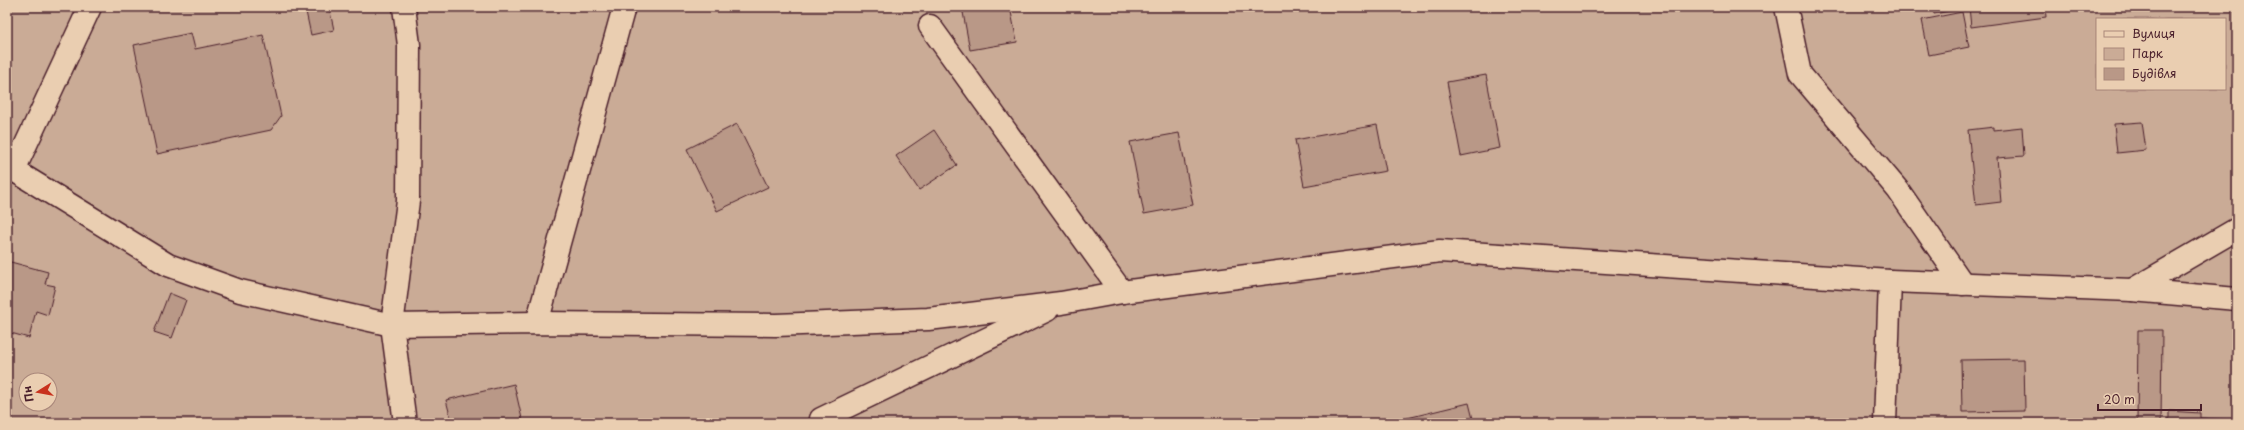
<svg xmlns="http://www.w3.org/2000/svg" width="2244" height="430" viewBox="0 0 2244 430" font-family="'Playpen Sans',sans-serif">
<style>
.green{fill:#caab96;stroke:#8a6560;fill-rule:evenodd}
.building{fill:#b99887;stroke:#4a1f2b}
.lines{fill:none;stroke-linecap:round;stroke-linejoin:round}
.minor-casing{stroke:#4a1f2b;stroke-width:25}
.minor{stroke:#eaceb1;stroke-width:22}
</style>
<rect width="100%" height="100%" fill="#e4c7ac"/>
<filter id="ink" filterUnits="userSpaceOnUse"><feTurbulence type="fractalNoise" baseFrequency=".025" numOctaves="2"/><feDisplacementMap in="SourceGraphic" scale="8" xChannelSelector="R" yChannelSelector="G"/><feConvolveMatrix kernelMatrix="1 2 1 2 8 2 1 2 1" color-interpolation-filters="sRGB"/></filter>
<g filter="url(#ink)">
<path class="green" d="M7 7H2237V423H7ZM2097 19H2225V89H2097ZM26 380H50V404H26Z"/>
<g class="building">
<path d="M305 7H329L334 30 311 35Z"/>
<path d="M962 7H1010L1017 42 970 50Z"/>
<path d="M1933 7H1966V8L1934 14Z"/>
<path d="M1969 7H2045L2046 17 1971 27Z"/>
<path d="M1962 12 1969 47 1929 55 1922 20Z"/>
<path d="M191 33 195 49 263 35 281 116 271 130 157 154 134 45Z"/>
<path d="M1486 75 1500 148 1461 156 1447 82Z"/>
<path d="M2142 122 2146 150 2117 153 2114 124Z"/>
<path d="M737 124 768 187 717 211 687 149Z"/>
<path d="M1377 125 1386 171 1304 186 1295 140Z"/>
<path d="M1994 127V130L2022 127 2024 156 1997 158 2001 202 1976 205 1968 130Z"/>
<path d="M934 130 957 165 919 190 896 156Z"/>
<path d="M1179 133 1193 205 1144 214 1130 142Z"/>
<path d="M7 261 48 272 45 284 55 286 48 315 36 311 29 338 7 332Z"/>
<path d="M169 293 186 300 172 338 154 332Z"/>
<path d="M2138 330H2162L2161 423H2137Z"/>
<path d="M2024 359 2025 411 1962 412 1961 360Z"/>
<path d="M514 384 523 423H452L446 400Z"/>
<path d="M1469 403 1474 423H1399V420Z"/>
<path d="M2169 411 2200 413V418L2235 420V423H2169Z"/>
</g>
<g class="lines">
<defs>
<g id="minor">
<path d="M404 7 409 45 408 201 392 325 405 423"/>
<path d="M1786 7 1800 74 1898 190 1963 284"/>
<path d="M930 26 1122 292"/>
<path d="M7 166 168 265 240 291 392 325 537 323 776 325 928 319 1061 303 1122 292 1440 251 1890 281 1885 423"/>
<path d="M14 170 90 7"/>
<path d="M1890 281 2132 290 2237 299"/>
<path d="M2132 290 2237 229"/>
<path d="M537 323 624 7"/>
<path d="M821 419 1047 310"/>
</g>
</defs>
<use href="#minor" class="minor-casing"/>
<use href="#minor" class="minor"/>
</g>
</g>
<rect width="2244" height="430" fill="none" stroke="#eaceb1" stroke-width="24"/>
<rect x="12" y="12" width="2220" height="406" fill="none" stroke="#4a1f2b" stroke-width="1.5" filter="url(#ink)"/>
<rect x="2096" y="18" width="130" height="72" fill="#eaceb1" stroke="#aa887b"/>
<rect x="2104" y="31" width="20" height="6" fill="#eaceb1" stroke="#aa887b"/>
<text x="2132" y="38" font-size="12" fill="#4a1f2b">Вулиця</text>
<rect x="2104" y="48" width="20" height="12" fill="#caab96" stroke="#aa887b"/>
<text x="2132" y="58" font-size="12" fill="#4a1f2b">Парк</text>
<rect x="2104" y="68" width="20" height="12" fill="#b99887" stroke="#aa887b"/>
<text x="2132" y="78" font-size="12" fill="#4a1f2b">Будівля</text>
<g transform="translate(38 392) rotate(259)"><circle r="19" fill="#eaceb1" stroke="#aa887b"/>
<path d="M0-3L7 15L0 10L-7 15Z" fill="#c8321e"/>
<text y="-6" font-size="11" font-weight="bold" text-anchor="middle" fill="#4a1f2b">Пн</text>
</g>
<path d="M2098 404v6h103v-6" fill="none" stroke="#4a1f2b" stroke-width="2"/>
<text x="2104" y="404" font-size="12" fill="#4a1f2b" stroke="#eaceb1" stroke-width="3" paint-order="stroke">20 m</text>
</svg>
